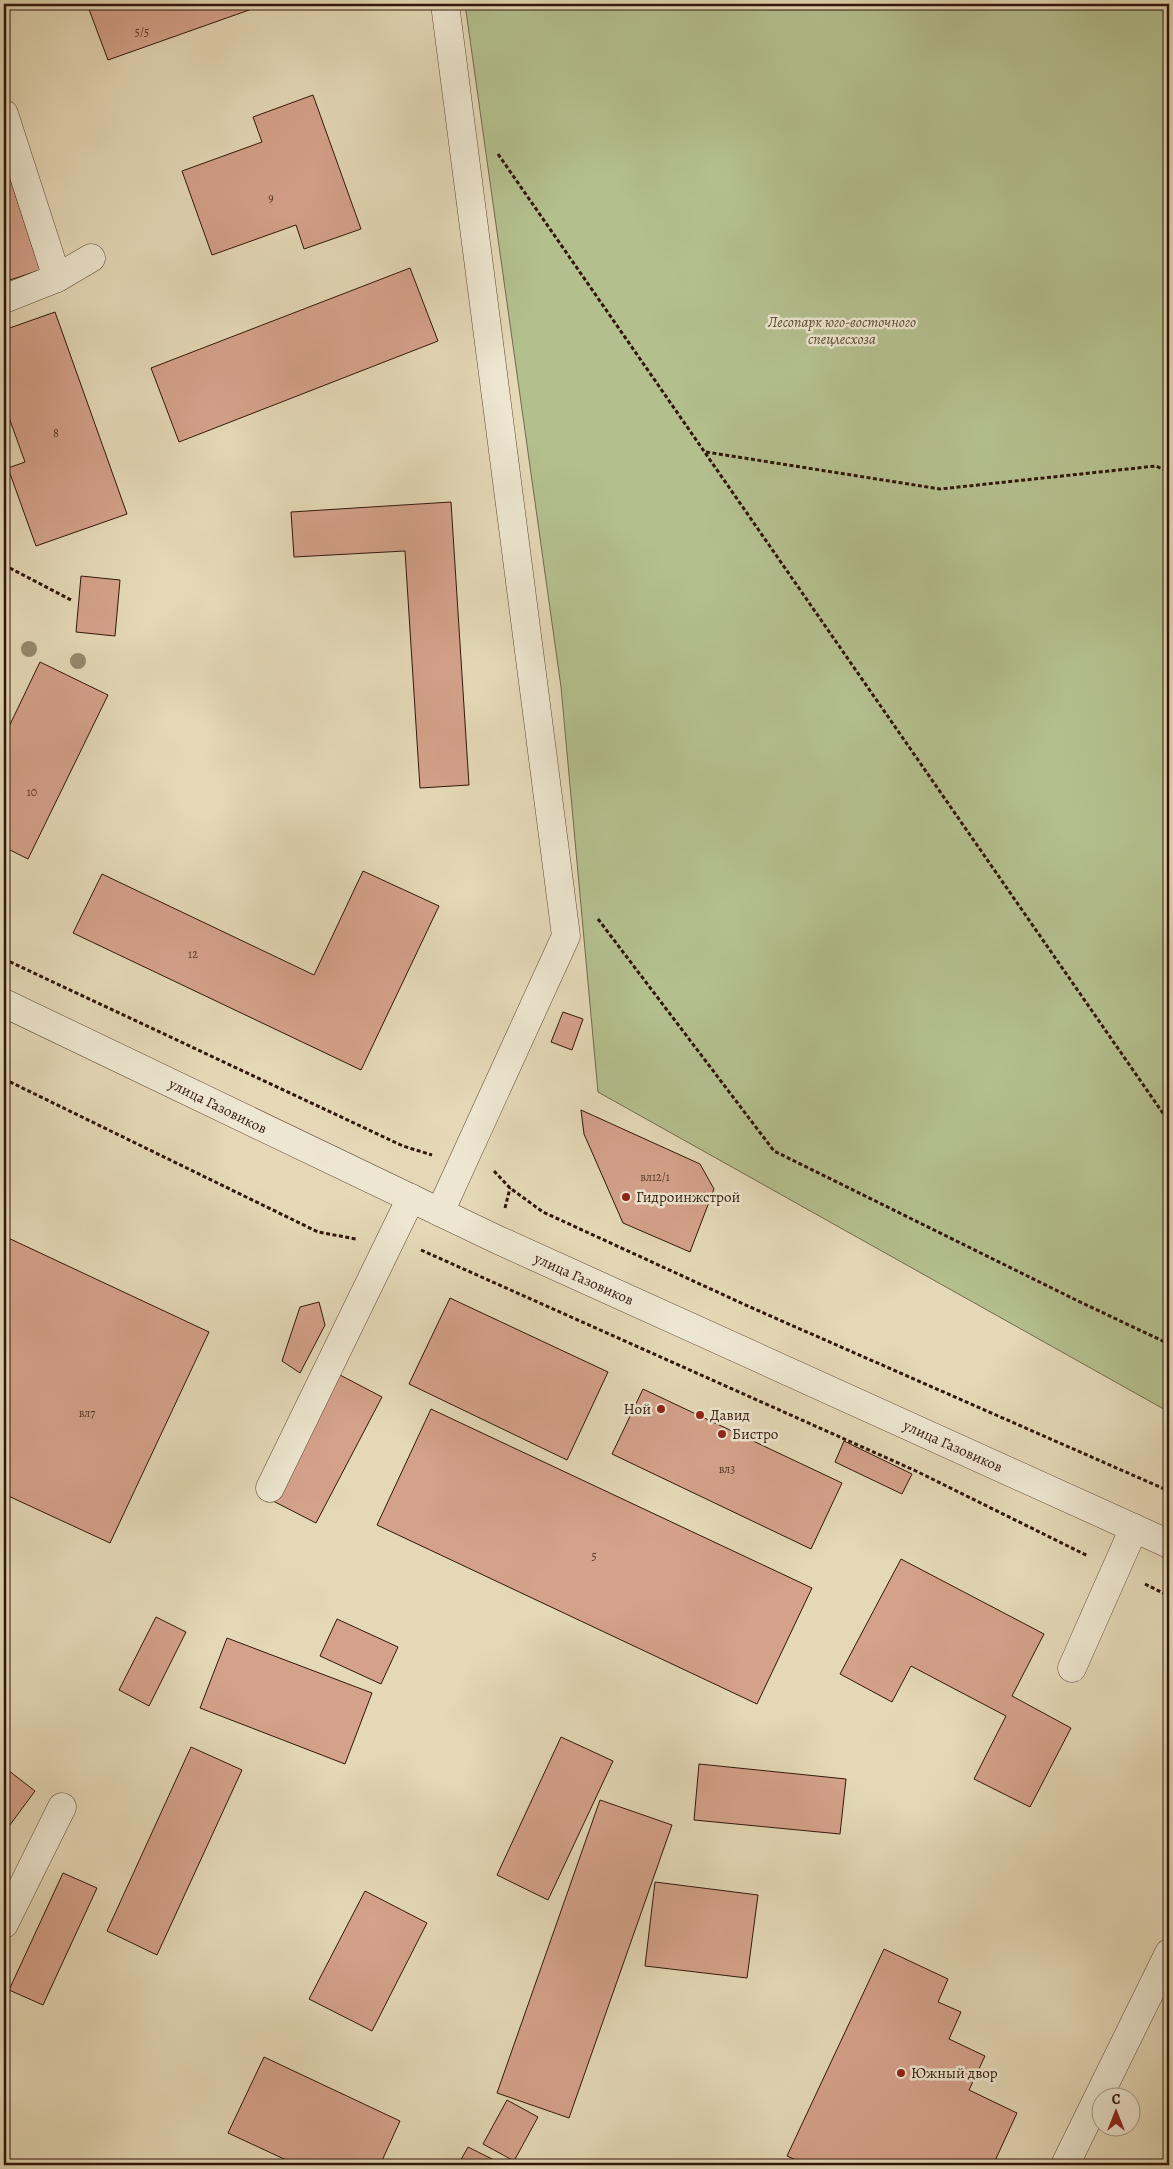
<svg xmlns="http://www.w3.org/2000/svg" width="1173" height="2169" viewBox="0 0 1173 2169" font-family="Alegreya,serif">
<style>
.green{fill:#b4bf8e;stroke:#726a4c}
.building{fill:#d4a18a;stroke:#31160a}
.lines{fill:none;stroke-linecap:round;stroke-linejoin:round}
.minor-casing{stroke:#5e4635;stroke-width:29}
.path{stroke:#31160a;stroke-width:3;stroke-dasharray:4 2.5;stroke-linecap:butt}
.minor{stroke:#ede6d0;stroke-width:28}
.tree{fill:#97896d}
.poi-dot{fill:#8f2418;stroke:#ede6d0;stroke-width:2}
.labels{text-anchor:middle;dominant-baseline:central;stroke-width:5;stroke-linejoin:round;paint-order:stroke}
.number-label{font-size:12px;fill:#5a392a}
.park-label{font-size:15px;font-style:italic;fill:#584932;stroke:#ede6d0}
.street-label{font-size:15px;fill:#31160a;stroke:#ede6d0}
.poi-label{font-size:15px;fill:#31160a;stroke:#ede6d0;text-anchor:start}
</style>
<rect width="100%" height="100%" fill="#e4d8b6"/>
<filter id="stains"><feTurbulence type="fractalNoise" baseFrequency=".004" numOctaves="4"/><feColorMatrix values="0 0 0 0 .2 0 0 0 0 .09 0 0 0 0 .02 0 0 0 .5 -.17"/></filter>
<radialGradient id="worn" r=".72"><stop offset=".6" stop-color="#630" stop-opacity="0"/><stop offset="1" stop-color="#630" stop-opacity=".3"/></radialGradient>
<path class="green" d="M465 4H1169V1412L598 1092 561 687Z"/>
<g class="building">
<path d="M87 4H266L108 60Z"/>
<path d="M313 95 361 229 304 249 296 225 212 255 182 171 262 142 253 117Z"/>
<path d="M4 160 40 270 4 282Z"/>
<path d="M410 268 438 341 179 442 151 368Z"/>
<path d="M55 312 127 514 36 546 8 468 25 462 7 412 6 409 4 410V330Z"/>
<path d="M451 502 469 785 420 788 405 551 294 557 291 512Z"/>
<path d="M81 576 120 580 115 636 76 632Z"/>
<path d="M40 662 108 695 28 859 4 847V737Z"/>
<path d="M363 871 439 906 361 1070 73 933 102 874 314 975Z"/>
<path d="M563 1012 583 1019 572 1050 551 1042Z"/>
<path d="M581 1110 700 1164 714 1189 690 1252 623 1223 584 1134Z"/>
<path d="M4 1236 209 1332 110 1543 4 1494Z"/>
<path d="M450 1298 608 1372 567 1460 409 1384Z"/>
<path d="M319 1302 325 1325 300 1373 282 1361 300 1307Z"/>
<path d="M340 1375 382 1397 316 1523 273 1501Z"/>
<path d="M643 1389 842 1483 811 1549 612 1454Z"/>
<path d="M431 1409 812 1588 757 1704 377 1525Z"/>
<path d="M844 1441 912 1474 902 1494 835 1462Z"/>
<path d="M901 1559 1044 1634 1012 1696 1071 1728 1030 1807 974 1779 1006 1716 911 1666 892 1702 840 1674Z"/>
<path d="M156 1617 186 1632 149 1706 119 1690Z"/>
<path d="M337 1619 398 1647 381 1684 320 1656Z"/>
<path d="M227 1638 372 1693 345 1764 200 1708Z"/>
<path d="M561 1737 613 1761 548 1900 497 1875Z"/>
<path d="M191 1747 242 1770 157 1955 107 1931Z"/>
<path d="M699 1764 846 1779 840 1834 694 1820Z"/>
<path d="M4 1767 35 1791 4 1833Z"/>
<path d="M600 1800 672 1825 569 2118 497 2093Z"/>
<path d="M63 1873 97 1888 43 2005 9 1990Z"/>
<path d="M655 1882 758 1895 747 1978 645 1966Z"/>
<path d="M365 1891 427 1923 372 2031 309 1999Z"/>
<path d="M884 1949 948 1979 938 2002 961 2012 949 2039 985 2056 969 2090 1017 2113 993 2165H807L787 2156Z"/>
<path d="M264 2057 400 2121 380 2165H297L228 2133Z"/>
<path d="M507 2100 538 2117 514 2161 483 2144Z"/>
<path d="M468 2147 504 2165H458Z"/>
</g>
<g class="lines">
<defs>
<g id="minor">
<path d="M4 114 57 278 4 299"/>
<path d="M57 278 91 258"/>
<path d="M4 1003 496 1239 1169 1544"/>
<path d="M440 1212 566 936 445 4"/>
<path d="M270 1488 411 1198"/>
<path d="M1072 1668 1134 1528"/>
<path d="M4 1924 62 1807"/>
<path d="M1065 2165 1169 1953"/>
</g>
</defs>
<use href="#minor" class="minor-casing"/>
<g class="path">
<path d="M498 154 1169 1122"/>
<path d="M706 452 940 489 1156 466 1169 472"/>
<path d="M4 565 73 601"/>
<path d="M598 919 774 1151 1076 1300 1169 1344"/>
<path d="M4 959 403 1146 432 1155"/>
<path d="M4 1079 318 1232 356 1239"/>
<path d="M494 1171 510 1188 543 1212 750 1307 1169 1491"/>
<path d="M505 1208 510 1188"/>
<path d="M421 1250 916 1471 1088 1556"/>
<path d="M1145 1584 1169 1596"/>
</g>
<use href="#minor" class="minor"/>
</g>
<g class="tree">
<circle cx="29" cy="649" r="8"/>
<circle cx="78" cy="661" r="8"/>
</g>
<g class="poi-dot">
<circle cx="626" cy="1197" r="5"/>
<circle cx="661" cy="1409" r="5"/>
<circle cx="700" cy="1415" r="5"/>
<circle cx="722" cy="1434" r="5"/>
<circle cx="901" cy="2073" r="5"/>
</g>
<g class="labels">
<g class="number-label">
<text x="142" y="32">5/5</text>
<text x="271" y="198">9</text>
<text x="56" y="433">8</text>
<text x="32" y="792">10</text>
<text x="193" y="954">12</text>
<text x="655" y="1177">вл12/1</text>
<text x="87" y="1413">вл7</text>
<text x="727" y="1469">вл3</text>
<text x="594" y="1556">5</text>
</g>
<g class="park-label">
<text x="842" y="322">Лесопарк юго-восточного<tspan x="842" dy="17">спецлесхоза</tspan></text>
</g>
<g class="street-label">
<text transform="translate(218 1106) rotate(26)">улица Газовиков</text>
<text transform="translate(584 1279) rotate(24)">улица Газовиков</text>
<text transform="translate(953 1446) rotate(24)">улица Газовиков</text>
</g>
<g class="poi-label">
<text x="636" y="1197">Гидроинжстрой</text>
<text x="651" y="1409" text-anchor="end">Ной</text>
<text x="710" y="1415">Давид</text>
<text x="732" y="1434">Бистро</text>
<text x="911" y="2073">Южный двор</text>
</g>
</g>
<rect width="1173" height="2169" fill="none" stroke="#e4d8b6" stroke-width="20"/>
<rect x="5" y="5" width="1163" height="2159" fill="none" stroke="#31160a" stroke-width="2.5"/>
<rect x="10" y="10" width="1153" height="2149" fill="none" stroke="#31160a"/>
<g transform="translate(1116 2112)"><circle r="24" fill="#ede6d0" stroke="#a29381"/>
<path d="M0-4L9 19L0 12L-9 19Z" fill="#8f2418"/>
<text y="-8" font-size="14" font-weight="bold" text-anchor="middle" fill="#31160a">С</text>
</g>
<rect width="100%" height="100%" filter="url(#stains)"/>
<rect width="100%" height="100%" fill="url(#worn)"/>
</svg>
